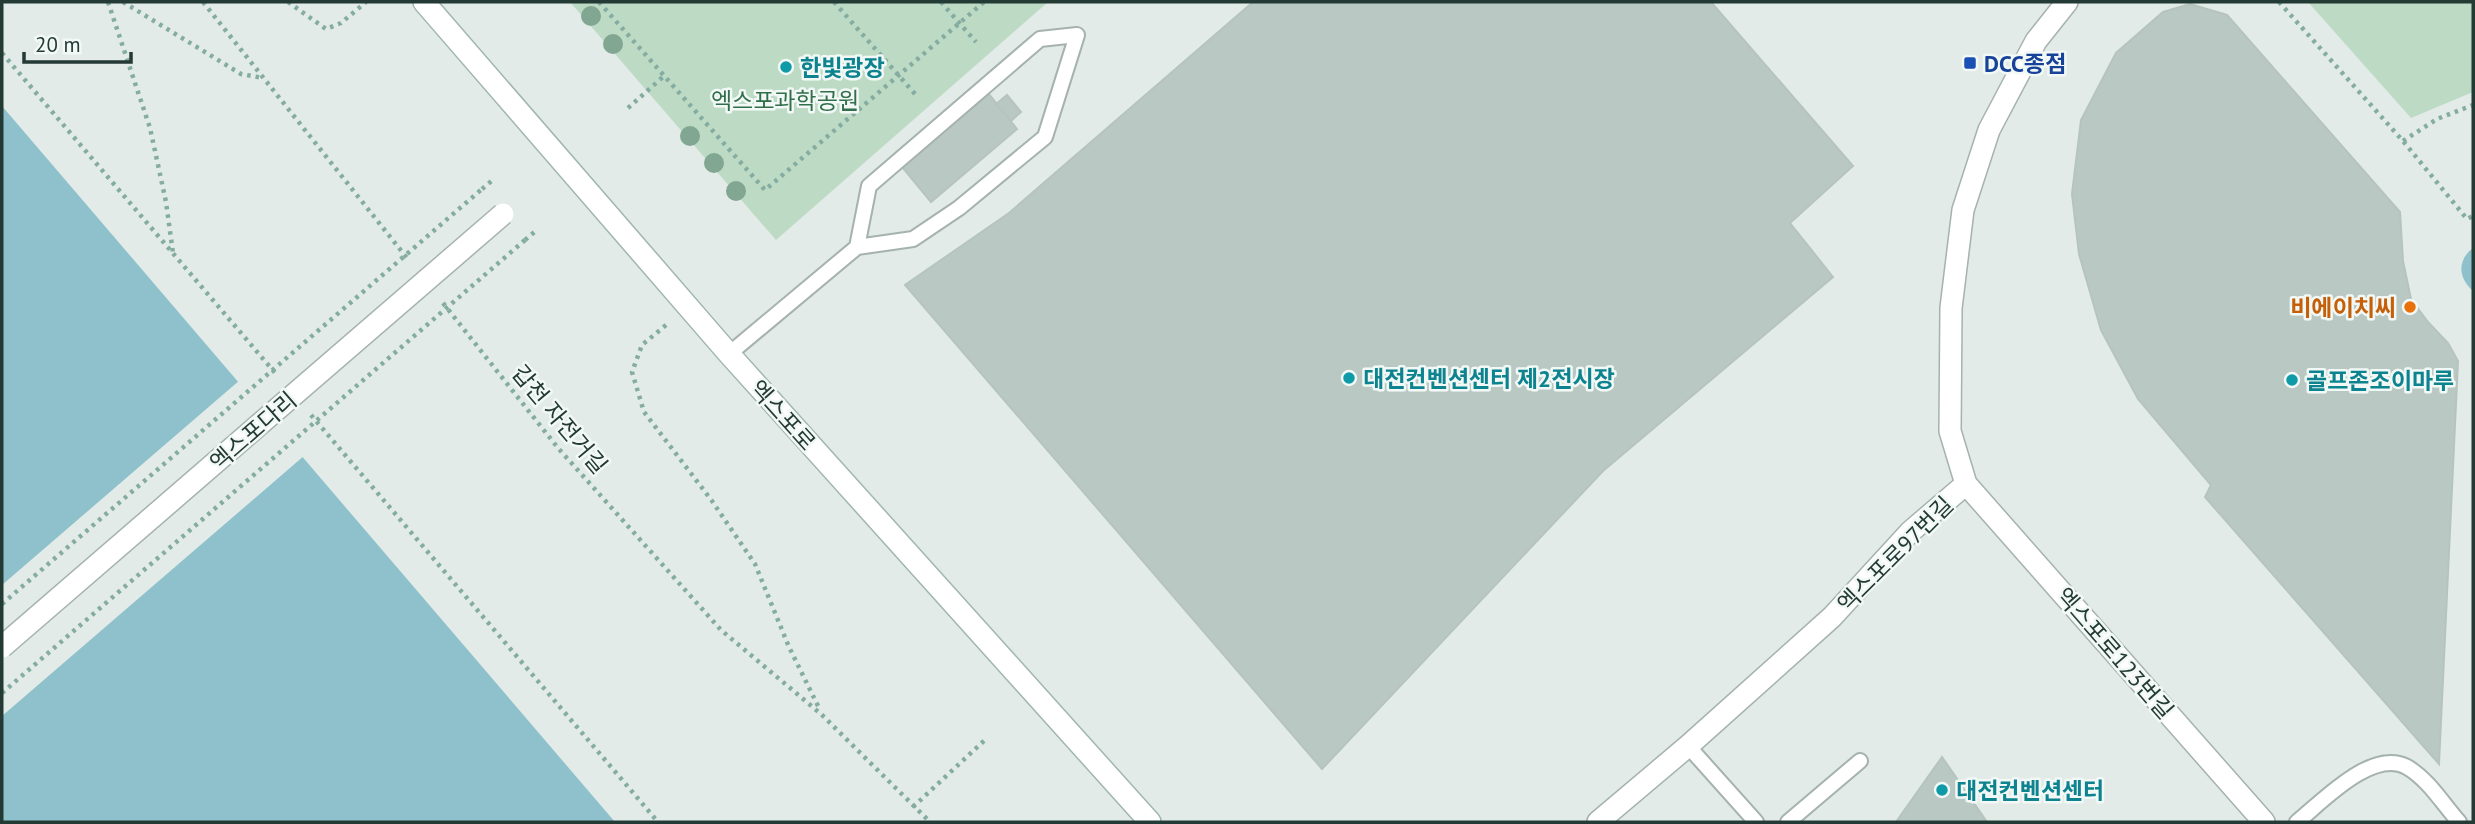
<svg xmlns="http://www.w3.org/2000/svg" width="2475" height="824" viewBox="0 0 2475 824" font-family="'PT Sans','Noto Sans KR',sans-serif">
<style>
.green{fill:#bddac5}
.water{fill:#8ec1cc}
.pier{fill:#e2ebe7}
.building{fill:#bac8c3;stroke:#b5c4be;stroke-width:2}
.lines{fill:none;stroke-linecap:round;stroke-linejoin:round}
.service-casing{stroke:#a5b2ae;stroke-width:18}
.tertiary-casing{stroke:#a5b2ae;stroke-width:24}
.secondary-casing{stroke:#a1b6af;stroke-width:24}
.path{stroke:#85aca1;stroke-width:4.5;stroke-dasharray:3.5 5;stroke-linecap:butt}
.service{stroke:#fff;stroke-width:14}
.tertiary{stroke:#fff;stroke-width:21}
.secondary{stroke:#fff;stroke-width:21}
.pedestrian-bridge-casing{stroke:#a5b2ae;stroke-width:24;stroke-linecap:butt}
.path-bridge{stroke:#85aca1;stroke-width:4.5;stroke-dasharray:3.5 5;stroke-linecap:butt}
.pedestrian-bridge{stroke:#fff;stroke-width:21}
.tree{fill:#81a691}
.transit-dot{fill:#1a4fb4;stroke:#f2f8f5;stroke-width:2.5}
.culture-dot{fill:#0f9aa8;stroke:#f2f8f5;stroke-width:2.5}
.food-dot{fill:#e8710a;stroke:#f2f8f5;stroke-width:2.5}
.labels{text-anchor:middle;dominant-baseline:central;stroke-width:5;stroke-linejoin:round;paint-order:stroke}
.transit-label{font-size:23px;font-weight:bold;fill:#164399;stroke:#f2f8f5;text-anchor:start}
.culture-label{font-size:23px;font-weight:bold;fill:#0d838f;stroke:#f2f8f5;text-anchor:start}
.park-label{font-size:23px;fill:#316e4a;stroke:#f2f8f5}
.food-label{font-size:23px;font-weight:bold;fill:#c56008;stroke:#f2f8f5;text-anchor:end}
.street-label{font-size:23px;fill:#233a35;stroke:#f2f8f5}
</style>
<rect width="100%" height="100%" fill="#e2ebe7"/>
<g class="green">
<path d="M570 2H1048L776 240Z"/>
<path d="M2308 2H2473V92L2411 118Z"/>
</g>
<g class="water">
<path d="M2 106 615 822H2Z"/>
<path d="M2473 248V291C2458 278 2457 260 2473 248Z"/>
</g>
<path class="pier" d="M240 380 305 455 2 716V585Z"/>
<g class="building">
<path d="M1253 2H1711L1853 166 1790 223 1833 277 1603 471 1322 769 905 285 1009 213Z"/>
<path d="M2190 4 2227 15 2400 212 2403 261 2411 299 2428 322 2448 343 2458 361 2439 764 2205 497 2211 485 2138 399 2101 330 2079 254 2072 194 2081 120 2116 53 2163 12Z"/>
<path d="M989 94 1017 129 931 202 902 167Z"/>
<path d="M1007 95 1021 112 1011 121 996 104Z"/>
<path d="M1942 757 1987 822H1896Z"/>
</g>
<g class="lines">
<defs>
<g id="service">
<path d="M729 354 857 247 913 239 959 208 1045 137 1077 35 1040 39 869 186 857 247"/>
<path d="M1688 746 1756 822"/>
<path d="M1788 822 1860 761"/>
<path d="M2297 822C2322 802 2372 748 2407 767 2428 779 2443 804 2459 822"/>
</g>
<g id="tertiary">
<path d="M2067 2 2036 41 1989 130 1963 210 1951 308 1950 431 1966 484 2264 822"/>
<path d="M1598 822 1688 746 1832 617 1910 532 1966 484"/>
</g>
<path id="secondary" d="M424 2 729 354 1150 822"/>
</defs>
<use href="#service" class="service-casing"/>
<use href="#tertiary" class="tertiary-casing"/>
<use href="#secondary" class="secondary-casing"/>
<g class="path">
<path d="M108 2 150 128 166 202 173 253"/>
<path d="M123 2 241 74 263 78"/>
<path d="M203 2 407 258"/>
<path d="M288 2 326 29 341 23 366 2"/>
<path d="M599 2 765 190 984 2"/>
<path d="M834 2 915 94"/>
<path d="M941 2 976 42"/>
<path d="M2279 2 2403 141 2467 219 2473 216"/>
<path d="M2 53 276 374"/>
<path d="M628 108 664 76"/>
<path d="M2403 141 2437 119 2473 105"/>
<path d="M482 189 495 178"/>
<path d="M525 240 538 229"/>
<path d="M443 303 558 448 721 630 821 714 930 822"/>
<path d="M666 325 642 345 632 372 644 412 712 501 755 564 789 647 820 710"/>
<path d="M311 415 658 822"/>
<path d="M913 807 987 738"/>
</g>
<use href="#service" class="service"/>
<use href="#tertiary" class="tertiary"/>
<use href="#secondary" class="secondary"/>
<defs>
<path id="pedestrian-bridge" d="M2 647 503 214"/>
</defs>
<use href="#pedestrian-bridge" class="pedestrian-bridge-casing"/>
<g class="path-bridge">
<path d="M2 604 482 189"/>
<path d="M2 693 525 240"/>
</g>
<use href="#pedestrian-bridge" class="pedestrian-bridge"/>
</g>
<g class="tree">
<circle cx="591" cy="16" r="10"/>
<circle cx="613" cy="44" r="10"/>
<circle cx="690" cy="136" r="10"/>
<circle cx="714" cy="163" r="10"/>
<circle cx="736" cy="191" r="10"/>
</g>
<rect class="transit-dot" x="1963" y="56" width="14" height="14" rx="3.5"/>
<g class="culture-dot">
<circle cx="786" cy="67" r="7"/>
<circle cx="1349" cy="378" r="7"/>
<circle cx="2292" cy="380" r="7"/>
<circle cx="1942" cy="790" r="7"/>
</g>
<circle class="food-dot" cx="2410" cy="307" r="7"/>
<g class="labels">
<g class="transit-label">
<text x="1984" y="63">DCC종점</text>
</g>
<g class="culture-label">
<text x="800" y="67">한빛광장</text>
<text x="1363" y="378">대전컨벤션센터 제2전시장</text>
<text x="2306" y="380">골프존조이마루</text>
<text x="1956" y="790">대전컨벤션센터</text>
</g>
<g class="park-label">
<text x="785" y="100">엑스포과학공원</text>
</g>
<g class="food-label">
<text x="2396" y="307">비에이치씨</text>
</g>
<g class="street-label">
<text transform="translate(783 415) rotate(48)">엑스포로</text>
<text transform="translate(560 419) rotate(50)">갑천 자전거길</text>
<text transform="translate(253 431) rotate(-41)">엑스포다리</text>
<text transform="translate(1895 554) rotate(-45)">엑스포로97번길</text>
<text transform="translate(2115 653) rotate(49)">엑스포로123번길</text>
</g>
</g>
<rect width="2475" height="824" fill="none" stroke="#233a35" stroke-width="7"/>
<path d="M24 52v10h107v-10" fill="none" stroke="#233a35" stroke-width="3.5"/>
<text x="35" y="52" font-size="21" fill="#233a35" stroke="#f2f8f5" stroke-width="5" paint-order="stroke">20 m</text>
</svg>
